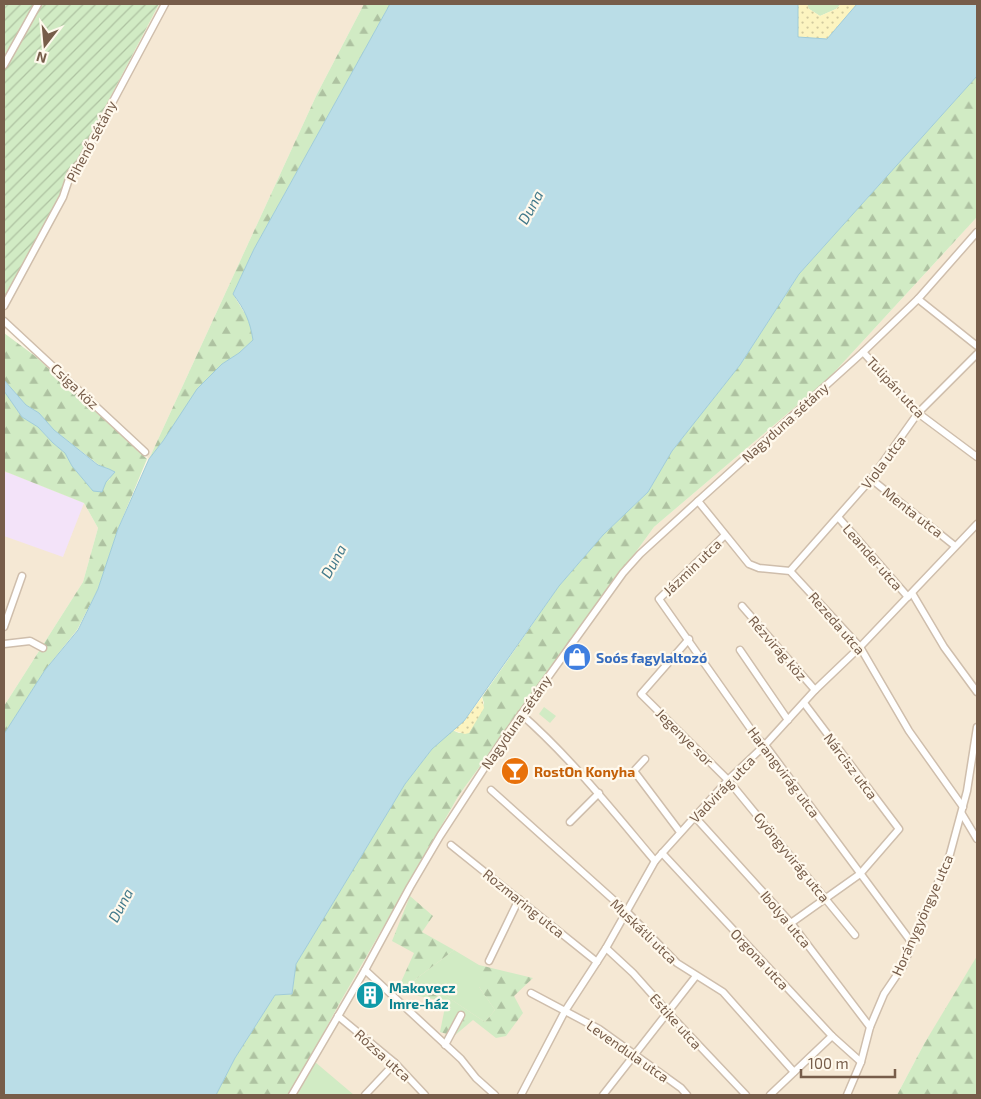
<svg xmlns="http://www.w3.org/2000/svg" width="981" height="1099" viewBox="0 0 981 1099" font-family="'Exo 2',sans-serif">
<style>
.residential{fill:#f5e8d4}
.education{fill:#f3e3f9}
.green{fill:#d1ebc4}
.forest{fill:url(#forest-firs)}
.sand{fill:url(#sand-dots)}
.garden{fill:url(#garden-furrows)}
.water{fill:#badde7;stroke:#a0ccd9}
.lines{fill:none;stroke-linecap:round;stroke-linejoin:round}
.minor-casing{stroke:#cfbeac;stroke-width:9}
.minor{stroke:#fff;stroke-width:6}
.labels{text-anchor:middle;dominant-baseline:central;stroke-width:4.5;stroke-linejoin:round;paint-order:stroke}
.street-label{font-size:14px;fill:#775d4a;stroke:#fff9ed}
.shop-label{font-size:14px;font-weight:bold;fill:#366cbe;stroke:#fff9ed;text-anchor:start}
.food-label{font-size:14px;font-weight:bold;fill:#c56008;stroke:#fff9ed;text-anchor:start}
.culture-label{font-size:14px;font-weight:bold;fill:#0d838f;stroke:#fff9ed;text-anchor:start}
.water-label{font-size:15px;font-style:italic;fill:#437a8b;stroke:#fff9ed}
</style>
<defs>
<pattern id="forest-firs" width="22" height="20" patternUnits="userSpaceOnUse" patternTransform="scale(1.25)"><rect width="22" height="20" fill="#d1ebc4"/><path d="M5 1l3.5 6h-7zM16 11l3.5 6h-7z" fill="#aec2a1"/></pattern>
<pattern id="sand-dots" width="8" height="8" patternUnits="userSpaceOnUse" patternTransform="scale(1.25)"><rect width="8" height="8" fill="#fcf4c0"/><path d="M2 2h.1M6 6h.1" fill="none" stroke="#d1c99e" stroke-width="1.8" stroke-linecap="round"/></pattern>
<pattern id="garden-furrows" width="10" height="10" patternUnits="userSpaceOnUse" patternTransform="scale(1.25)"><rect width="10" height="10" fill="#d1ebc4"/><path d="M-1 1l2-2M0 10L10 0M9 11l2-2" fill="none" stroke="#aec2a1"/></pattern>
</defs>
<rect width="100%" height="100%" fill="#fdf6e6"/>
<g class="residential">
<path d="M159 4H364L317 94 149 459 4 325V300Z"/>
<path d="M977 217V966L924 1044 897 1095H290L338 1006 459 795 654 527 828 379Z"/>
<path d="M4 471 84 503 98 528 83 582 4 706Z"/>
</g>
<path class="education" d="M4 472 9 473 84 503 63 557 4 536Z"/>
<g class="green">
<path d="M807 4H841L836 9 820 16 809 9Z"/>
<path d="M544 707 556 716 550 723 539 714Z"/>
<path d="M454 950 479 965V987L495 1010 485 1022 443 994 412 982Z"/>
<path d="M315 1062 354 1095H297Z"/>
</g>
<g class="forest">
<path d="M364 4H390L254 249 233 294 250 322 253 340 239 353 222 364 149 459 317 94Z"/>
<path d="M977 76V217L828 379 654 527 459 795 338 1006 290 1095H216L235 1058 275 995 292 994 296 964 405 784 432 749 452 730 459 733H469L484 703 482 697 559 586 603 535 648 492 672 451 740 365 799 274Z"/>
<path d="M4 333 35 356 147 459 118 529 98 589 77 630 45 670 4 734V706L83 582 98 528 84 503 4 471V391L22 417 38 427 53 443 65 453 72 466 93 491H102L106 482 110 479 109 469 99 465 54 430 39 413 26 405 4 380Z"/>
<path d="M410 896 433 916 422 932 454 950 412 982 443 994 485 1022 495 1010 479 987V965L533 978 514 996 523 1013 506 1036 496 1038 473 1020 454 1036 440 1032 446 1002 397 991 414 953 392 941Z"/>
<path d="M977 956V1095H897L924 1044Z"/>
</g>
<g class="sand">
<path d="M798 4H807L809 9 820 16 836 9 841 4H857L827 39 798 37Z"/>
<path d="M482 697 484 708 469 733 465 734 452 730 464 721Z"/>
</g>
<path class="garden" d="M4 4H159L4 301Z"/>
<g class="water">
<path d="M390 4H798V37L827 39 857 4H977V76L799 274 740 365 672 451 648 492 603 535 559 586 464 721 432 749 405 784 296 964 292 994 275 995 235 1058 216 1095H4V734L45 670 78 630 98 589 118 529 149 459 163 441 197 389 222 364 239 353 253 340C250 321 245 310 233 294L254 249Z"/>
<path d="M4 380 26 405 39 413 54 430 98 465 109 469 115 472 106 482 102 492 93 491 72 466 65 453 53 443 38 427 22 417 4 391Z"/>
</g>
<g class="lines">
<defs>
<g id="minor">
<path d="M4 65 38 4"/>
<path d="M918 299 977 346"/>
<path d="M4 306 63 197 71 173 80 163 165 4"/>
<path d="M4 321 145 452"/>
<path d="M863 352 918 413 977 457"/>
<path d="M871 479 955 546"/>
<path d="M698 501 749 564 759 568 790 571 860 647 909 731 963 807"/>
<path d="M838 517 908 597"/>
<path d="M725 535 659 599 757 738 765 745 912 943"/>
<path d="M790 571 871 479 918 413 977 354"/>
<path d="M912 593 944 647 977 692"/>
<path d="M742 606 815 690"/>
<path d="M4 627 22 576"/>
<path d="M689 639 641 694 728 780 855 935"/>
<path d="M4 644 30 641 43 648"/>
<path d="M740 650 788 720"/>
<path d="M521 714C571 758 612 810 655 861"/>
<path d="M645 759 634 771 680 832"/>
<path d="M491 790 627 912 677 963 723 992 794 1072"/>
<path d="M962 814 977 839"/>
<path d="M695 817 791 923 870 1027"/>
<path d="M570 822 599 793"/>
<path d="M451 845 597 962"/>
<path d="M662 853 832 1036 861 1062"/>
<path d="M791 923 860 874 899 829 804 703"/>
<path d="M606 948 633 973 674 1019 746 1095"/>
<path d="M489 961 519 899"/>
<path d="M365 970 461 1059 476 1078 495 1095"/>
<path d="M531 993 599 1029 681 1088 687 1095"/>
<path d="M338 1016 395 1063 425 1095"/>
<path d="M445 1045 461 1015"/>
<path d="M292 1095 365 970 410 887 440 836 502 741 623 573 640 554 698 501 863 352 918 299 977 232"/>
<path d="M365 1095 395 1063"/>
<path d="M521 1095 565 1011 606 948 655 861 728 780 765 745 815 690 860 647 977 524"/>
<path d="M603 1095 696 976"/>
<path d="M770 1095 832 1036"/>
<path d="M847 1095 861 1062 870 1027 884 994 903 966 950 854 967 791 977 727"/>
</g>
</defs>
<use href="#minor" class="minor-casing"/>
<use href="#minor" class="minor"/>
</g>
<defs>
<symbol id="shop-disc" viewBox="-11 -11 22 22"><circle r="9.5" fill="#3f7fe0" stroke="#fff9ed"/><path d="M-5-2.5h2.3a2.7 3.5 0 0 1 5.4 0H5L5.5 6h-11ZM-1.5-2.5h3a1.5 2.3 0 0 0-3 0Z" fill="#fff"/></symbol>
<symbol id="bar-disc" viewBox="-11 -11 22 22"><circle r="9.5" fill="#e8710a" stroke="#fff9ed"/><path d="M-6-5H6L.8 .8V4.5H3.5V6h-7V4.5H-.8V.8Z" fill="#fff"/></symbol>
<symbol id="building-disc" viewBox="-11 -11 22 22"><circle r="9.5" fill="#0f9aa8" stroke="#fff9ed"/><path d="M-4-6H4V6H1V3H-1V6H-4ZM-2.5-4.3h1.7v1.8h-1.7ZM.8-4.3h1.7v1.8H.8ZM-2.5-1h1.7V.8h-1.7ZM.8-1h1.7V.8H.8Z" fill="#fff"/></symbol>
</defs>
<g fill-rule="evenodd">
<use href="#shop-disc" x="561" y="641" width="32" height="32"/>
<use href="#bar-disc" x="499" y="755" width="32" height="32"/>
<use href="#building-disc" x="354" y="979" width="32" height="32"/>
</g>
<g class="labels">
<g class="street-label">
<text transform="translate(91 141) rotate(-62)">Pihenő sétány</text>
<text transform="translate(75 386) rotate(43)">Csiga köz</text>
<text transform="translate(896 387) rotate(47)">Tulipán utca</text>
<text transform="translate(785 422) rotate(-42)">Nagyduna sétány</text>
<text transform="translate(883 462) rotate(-53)">Viola utca</text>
<text transform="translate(913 512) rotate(38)">Menta utca</text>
<text transform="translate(873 557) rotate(49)">Leander utca</text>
<text transform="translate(692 567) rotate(-44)">Jázmin utca</text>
<text transform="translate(837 623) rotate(49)">Rezeda utca</text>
<text transform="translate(778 648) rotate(49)">Rézvirág köz</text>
<text transform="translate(516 722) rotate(-55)">Nagyduna sétány</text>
<text transform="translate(685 737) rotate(45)">Jegenye sor</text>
<text transform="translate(851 766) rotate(53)">Nárcisz utca</text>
<text transform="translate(784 772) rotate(53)">Harangvirág utca</text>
<text transform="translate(722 789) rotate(-46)">Vadvirág utca</text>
<text transform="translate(792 857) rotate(51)">Gyöngyvirág utca</text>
<text transform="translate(524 903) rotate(39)">Rozmaring utca</text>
<text transform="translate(922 915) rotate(-66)">Horánygyöngye utca</text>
<text transform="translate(786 919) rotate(50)">Ibolya utca</text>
<text transform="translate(644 931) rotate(44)">Muskátli utca</text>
<text transform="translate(760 959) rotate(47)">Orgona utca</text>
<text transform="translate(676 1021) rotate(48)">Estike utca</text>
<text transform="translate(628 1051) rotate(35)">Levendula utca</text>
<text transform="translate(383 1055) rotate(42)">Rózsa utca</text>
</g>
<g class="shop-label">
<text x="596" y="657">Soós fagylaltozó</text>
</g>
<g class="food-label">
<text x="534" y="771">RostOn Konyha</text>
</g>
<g class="culture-label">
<text x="389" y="987">Makovecz<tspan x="389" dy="16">Imre-ház</tspan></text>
</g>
<g class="water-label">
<text transform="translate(530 207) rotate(-61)">Duna</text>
<text transform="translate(333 561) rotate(-61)">Duna</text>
<text transform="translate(120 905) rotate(-62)">Duna</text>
</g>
</g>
<rect width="981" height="1099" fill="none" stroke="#775d4a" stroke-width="10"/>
<g transform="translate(45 45) rotate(196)" stroke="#fff9ed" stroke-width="4" paint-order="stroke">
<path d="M0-4L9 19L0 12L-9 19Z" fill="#775d4a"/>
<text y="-8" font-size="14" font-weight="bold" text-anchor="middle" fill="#775d4a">N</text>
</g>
<path d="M801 1069v8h94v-8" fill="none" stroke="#775d4a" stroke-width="2.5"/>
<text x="808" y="1069" font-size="15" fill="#775d4a" stroke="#fff9ed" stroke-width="4" paint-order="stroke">100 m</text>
</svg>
